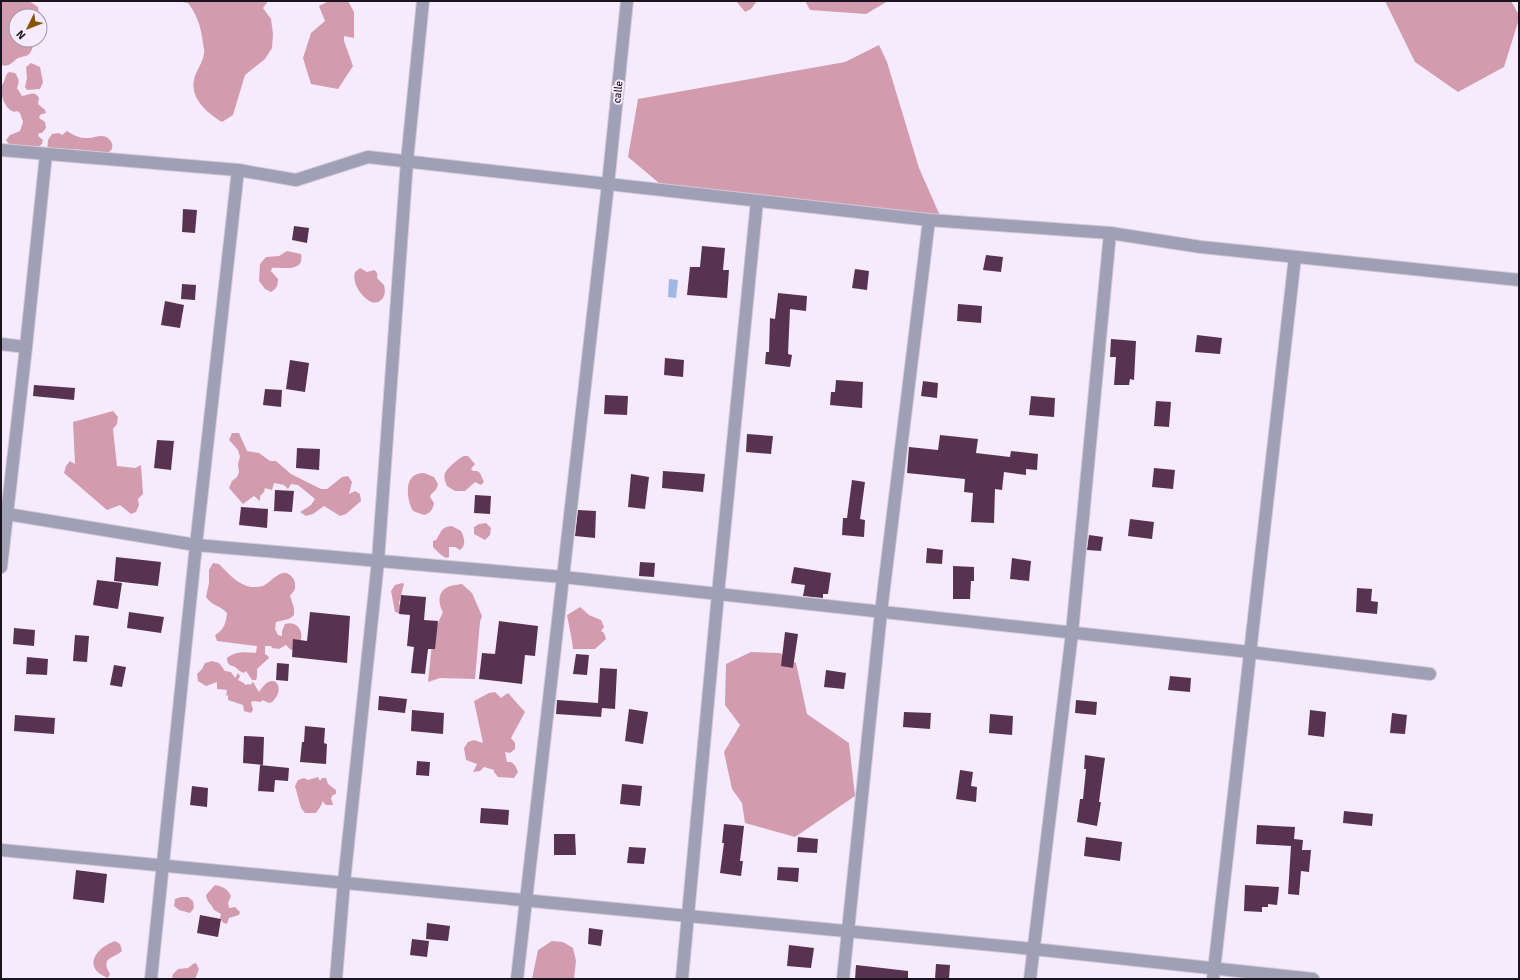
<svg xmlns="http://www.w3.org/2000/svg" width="1520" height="980" viewBox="0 0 1520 980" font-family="Signika,sans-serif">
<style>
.forest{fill:#d39cae}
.water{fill:#9fb8e4}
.building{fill:#573351}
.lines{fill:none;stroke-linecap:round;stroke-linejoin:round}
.minor-casing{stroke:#d2c9d9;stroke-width:14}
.minor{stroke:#9f9fb5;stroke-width:12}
.labels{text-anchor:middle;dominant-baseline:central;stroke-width:4;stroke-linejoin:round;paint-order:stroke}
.street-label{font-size:11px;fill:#19141e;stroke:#f5ebfd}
</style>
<rect width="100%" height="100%" fill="#f5ebfd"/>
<g class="forest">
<path d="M1 1H29L38 7 39 16H16V40H35C33 44 33 49 30 53 27 57 23 56 18 58 12 62 9 68 1 65Z"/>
<path d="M176 1H268L263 8 271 19 273 34 272 48 265 59 245 75 233 115 222 122C206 112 188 97 195 76 198 68 204 60 204 52 205 50 203 46 203 43 201 28 198 16 188 3Z"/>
<path d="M329 1H348L354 12V38L344 36V41L353 66 338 89 311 84 303 58 311 33 325 21 319 6Z"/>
<path d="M736 1H757L751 9 745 12Z"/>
<path d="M805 1H888L866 14 810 10Z"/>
<path d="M1385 1H1511L1519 15V19L1504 67 1458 92 1415 62Z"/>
<path d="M879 45 887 62 919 168 941 218 665 188 628 157 638 99 845 62Z"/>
<path d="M31 63 40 67 43 82 40 89 27 90 25 87 27 78 26 67Z"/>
<path d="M9 72 15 73C19 79 20 81 17 88L22 96C30 95 34 90 39 98L38 104 45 110 46 113 40 115 39 118 45 122 46 128 42 133H39L38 136 43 140 42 144 37 148 10 146 6 140 10 135 20 131 23 122 20 113 17 111 14 112C4 108 1 96 1 86 6 81 4 76 9 72Z"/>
<path d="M67 131C73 135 79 138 85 138 95 139 102 132 110 140 112 143 113 145 112 149L105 156 87 153 77 149 71 151 47 150 48 140 52 134 59 133 62 135Z"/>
<path d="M287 251 301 254C305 274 280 266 272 268L271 271 278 279C278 286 276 289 271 292L265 289 259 281 260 264 266 257 279 256Z"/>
<path d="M360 268 367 272 374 270C377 272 378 274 377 278L384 285C387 295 382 305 371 302 361 296 352 284 355 272Z"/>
<path d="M113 411 118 417 117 424 113 429 117 466 135 468 141 465 143 494 138 499 139 505 136 512 131 514 120 505 107 510 64 473 66 466 70 461 75 464 73 422Z"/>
<path d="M232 433H239L247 451 259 453 270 461H276L291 474 321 489H327L342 477 348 476 352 482 349 494 355 491 360 494 361 501 346 514 340 516 324 506 313 514 306 516 300 512 311 505 315 499 298 485 291 484 288 489 284 485 274 483 272 490 265 488 264 492 260 496V501L254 496 243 504 229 488 232 481 237 477 239 472 238 464 240 457 238 450 229 440Z"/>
<path d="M464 456H468L475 464 471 469 473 471H477L480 473 484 482 481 485 475 482 465 491H455L447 486C446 483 443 477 445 473 447 468 459 458 464 456Z"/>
<path d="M424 473 434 477 438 484C437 492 431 492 430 497L434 503C433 509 430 514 424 515L413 511C406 499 403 472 424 473Z"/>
<path d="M486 523 491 528 490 535 485 540 474 534V527L479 524Z"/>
<path d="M452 526 461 531C464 537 467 545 460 550L455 547H449V557L446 558 440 554 433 547V541L436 540C442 532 440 527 452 526Z"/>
<path d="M213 563 219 564C228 573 238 585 251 587 255 587 259 587 263 586 272 582 282 565 292 577 294 579 295 582 295 585 296 590 293 592 290 596L294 608V615L289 619 276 622 275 629 278 635 282 636V631L285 624C303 619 308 644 291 650L286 645 279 649 272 648 271 646H265V654L268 656 269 658 257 669V677L256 680H252L246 671 244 673C240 672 238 669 235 667 230 665 227 665 227 658 235 651 246 652 256 653L257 646 217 641 215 635C224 630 226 623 227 613 220 605 212 606 206 597L209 583V570Z"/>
<path d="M402 583 404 584 399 603 403 611 401 614 395 612 391 591 395 585Z"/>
<path d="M462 584 472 593 482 616 480 622 475 679 440 678 428 682 433 634 443 612C439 605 437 593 446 588 450 585 457 585 462 584Z"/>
<path d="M580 607 589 615 601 620 604 627 601 631 604 633 606 639 595 649H573C572 638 569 627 567 615Z"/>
<path d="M751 652 780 653 796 663 807 714 849 743 855 796 795 837 745 823 742 803 732 789 724 752 740 725 725 705 726 664Z"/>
<path d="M212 661 219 663 225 671 231 672 235 678 238 673 240 676 238 680 244 683 245 685 249 684 250 685 253 682 259 692C274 668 287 689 272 702L269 703 262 700 261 702 254 701 251 702 253 710 251 713 244 711 243 705 228 700V695L226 696 227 690 217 689V682L206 686 198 681 197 674 202 669 205 663Z"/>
<path d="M495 692 501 698 508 693 525 712 511 738 515 743V749L510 753 505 752 507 762C513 761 516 766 518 772L514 778 498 777 494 772V770L484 767 480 771 473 772 477 764 466 760 464 748 468 742 474 740 483 743 474 701 489 693Z"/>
<path d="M318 777 320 781 322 778H326L328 784 336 790V794L333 795 331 798 333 805H326L322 801V804L316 813H305L301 808 295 786 298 780 304 778 308 780Z"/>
<path d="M215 885C223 887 227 888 231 896L228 903 229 908 235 907 240 912 239 915 229 918 227 924C223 923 222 922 220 918L221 914 214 910C212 904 207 903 206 895Z"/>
<path d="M181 897H188L193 901 194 908 190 913 179 910 174 906 175 899Z"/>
<path d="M115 941 120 944 122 951C113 959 100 957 110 974L108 978C82 968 95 948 115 941Z"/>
<path d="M552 941 563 942 573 948 576 961 574 979H532L538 950Z"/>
<path d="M196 963 199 969 195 979H172L173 974 178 969 188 968 193 964Z"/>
</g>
<path class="water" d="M669 279 678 280 676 298 668 297Z"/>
<g class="building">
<path d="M183 209 197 210 195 233 182 232Z"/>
<path d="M294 226 309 228 307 243 292 240Z"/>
<path d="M702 246 725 248 723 270H729L727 298 687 295 690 267H700Z"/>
<path d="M986 255 1003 257 1001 272 983 270Z"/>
<path d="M855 269 869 271 867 290 852 288Z"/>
<path d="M182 284 196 285 195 300 181 299Z"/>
<path d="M778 293 807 296 806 311 790 309 788 354 792 355 790 367 765 364 766 352H769L770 318 775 319Z"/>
<path d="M165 301 184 305 180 328 161 325Z"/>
<path d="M958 304 982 306 981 323 957 321Z"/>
<path d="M1197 335 1222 338 1220 354 1195 352Z"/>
<path d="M1111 339 1136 341 1134 380 1130 379 1129 385H1114L1116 357H1110Z"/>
<path d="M665 358 684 360 683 377 664 375Z"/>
<path d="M290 360 309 363 305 392 286 389Z"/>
<path d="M836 380 863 382 862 408 830 405 831 392H835Z"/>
<path d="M923 381 938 383 937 398 921 396Z"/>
<path d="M34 385 75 388 74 400 33 396Z"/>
<path d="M265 389 282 390 281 407 263 405Z"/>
<path d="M605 395 628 396 627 415 604 414Z"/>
<path d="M1031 396 1055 398 1054 417 1029 415Z"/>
<path d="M1156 401 1171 402 1169 427 1154 426Z"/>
<path d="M747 434 773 436 771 454 746 452Z"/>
<path d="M940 435 978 439 976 453 1010 457 1011 451 1038 454 1037 470 1026 469V475L1004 472 1002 490 995 489 994 523 971 522 973 493 964 492 965 479 907 473 909 447 938 450Z"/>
<path d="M157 440 174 441 171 470 154 468Z"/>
<path d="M297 448 320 449 319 470 296 468Z"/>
<path d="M1154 468 1175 470 1173 489 1152 487Z"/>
<path d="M663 471 705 474 703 492 662 488Z"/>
<path d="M631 474 649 477 645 509 628 507Z"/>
<path d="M852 480 865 482 860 519 865 520 864 537 842 535 843 518H847Z"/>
<path d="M275 490 294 491 292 512 274 511Z"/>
<path d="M475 495 491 496 490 514 474 513Z"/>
<path d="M241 507 268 509 267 528 239 525Z"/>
<path d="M578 510 596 511 595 538 575 536Z"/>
<path d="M1130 519 1154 522 1152 539 1128 536Z"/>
<path d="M1089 535 1103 537 1101 551 1087 550Z"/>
<path d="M927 548 943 550 942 564 926 563Z"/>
<path d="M116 557 161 562 158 586 114 581Z"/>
<path d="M1012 558 1031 561 1029 581 1010 579Z"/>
<path d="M640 562 655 563 654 577 639 576Z"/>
<path d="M953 566 974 567V581H971L970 599H953Z"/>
<path d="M794 567 831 573 828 594H823V598L803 596 805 585 791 583Z"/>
<path d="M97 580 122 583 118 609 93 605Z"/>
<path d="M1357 588 1372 589 1371 601 1378 602 1377 614 1356 612Z"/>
<path d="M401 595 426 597 424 620 438 621 435 649H428L425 674 411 673 414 647 407 646 410 615 399 614Z"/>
<path d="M129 612 164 617 161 633 127 628Z"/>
<path d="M310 612 350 616 347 663 292 657 293 639 307 641Z"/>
<path d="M499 621 538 626 535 656 525 655 522 684 479 679 482 653 495 654Z"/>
<path d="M14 628 35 630 34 646 13 644Z"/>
<path d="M785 632 798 634 793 668 781 666Z"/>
<path d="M75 635 89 636 87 662 73 661Z"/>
<path d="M576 654 589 655 587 675 573 674Z"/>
<path d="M27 657 48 659 47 675 26 674Z"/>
<path d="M277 663 289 664 288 681 276 680Z"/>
<path d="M114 665 126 667 122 687 110 685Z"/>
<path d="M600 668 617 669 615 709 602 708 601 717 556 714 557 700 598 703Z"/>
<path d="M826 670 846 673 844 689 824 687Z"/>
<path d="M1170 676 1191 678 1190 692 1168 690Z"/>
<path d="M379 696 407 699 405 713 378 710Z"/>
<path d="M1076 700 1097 702 1096 715 1075 713Z"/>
<path d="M629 709 648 712 643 744 625 741Z"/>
<path d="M412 710 444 713 443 734 411 731Z"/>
<path d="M1310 710 1326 712 1324 737 1308 735Z"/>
<path d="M904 712 931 713 930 729 903 727Z"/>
<path d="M1392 713 1407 715 1405 734 1390 733Z"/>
<path d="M990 714 1013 716 1012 735 989 733Z"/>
<path d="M15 715 55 718 54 734 14 731Z"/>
<path d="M305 726 325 728 324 743 327 744 326 764 300 762 302 742H304Z"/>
<path d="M244 736 264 737 263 765 243 763Z"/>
<path d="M1085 755 1105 758 1099 802H1101L1097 826 1077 822 1080 799H1083L1086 769H1084Z"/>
<path d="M417 761 430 762 429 776 416 775Z"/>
<path d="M260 765 289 768 288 781 275 780 274 792 258 791Z"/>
<path d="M960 770 973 772 971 786 977 787 976 802 956 799Z"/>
<path d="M622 784 642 786 640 806 620 804Z"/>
<path d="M192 786 208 788 207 807 190 805Z"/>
<path d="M481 808 509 810 508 825 480 823Z"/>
<path d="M1344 811 1373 814 1372 826 1343 823Z"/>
<path d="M724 824 744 826 740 861H743L741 876 720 873 724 843H722Z"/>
<path d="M1257 825 1295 827 1294 839 1303 840 1302 850H1311L1309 872 1301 871 1299 895 1288 894 1291 846 1256 844Z"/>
<path d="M554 834H575L576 855H554Z"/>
<path d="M798 837 818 839 817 853 797 852Z"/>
<path d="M1086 837 1122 842 1120 861 1084 856Z"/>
<path d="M629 847 646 848 644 864 627 863Z"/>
<path d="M778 867 799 868 798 882 777 880Z"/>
<path d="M76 870 107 874 104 903 73 899Z"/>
<path d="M1245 885 1279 887 1277 905 1268 904V907H1262V912L1244 911Z"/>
<path d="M200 915 221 919 218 937 197 933Z"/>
<path d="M427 923 450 926 448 941 426 939Z"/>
<path d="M589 928 603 930 601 946 588 944Z"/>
<path d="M412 939 429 941 427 957 410 955Z"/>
<path d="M789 945 814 948 811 968 787 966Z"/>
<path d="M936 964 950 965 949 979H935Z"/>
<path d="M856 965 908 971V979H855Z"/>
</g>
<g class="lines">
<defs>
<g id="minor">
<path d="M1 150 238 170"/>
<path d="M1 344 26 347"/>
<path d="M1 513 196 545 563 577 1250 652 1430 674"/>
<path d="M1 567 26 347 46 154"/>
<path d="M1 850 1033 949 1313 979"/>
<path d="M151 979 196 545 238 170 296 180 368 157 929 220 1110 233 1201 247 1519 280"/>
<path d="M336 979 344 882 378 561 407 161 423 1"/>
<path d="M517 979 608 184 627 1"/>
<path d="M682 979 718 594 757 201"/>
<path d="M843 979 881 612 929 220"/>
<path d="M1030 979 1072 633 1110 233"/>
<path d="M1213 979 1295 257"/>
</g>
</defs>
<use href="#minor" class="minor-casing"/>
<use href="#minor" class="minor"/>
</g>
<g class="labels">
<g class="street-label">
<text transform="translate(618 92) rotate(-84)">calle</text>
</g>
</g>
<rect width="1520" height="980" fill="none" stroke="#19141e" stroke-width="4"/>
<g transform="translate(28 28) rotate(227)"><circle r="19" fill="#f5ebfd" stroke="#9d95a4"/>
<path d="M0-3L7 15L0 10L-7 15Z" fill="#885200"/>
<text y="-6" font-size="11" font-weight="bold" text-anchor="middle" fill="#19141e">N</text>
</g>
</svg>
